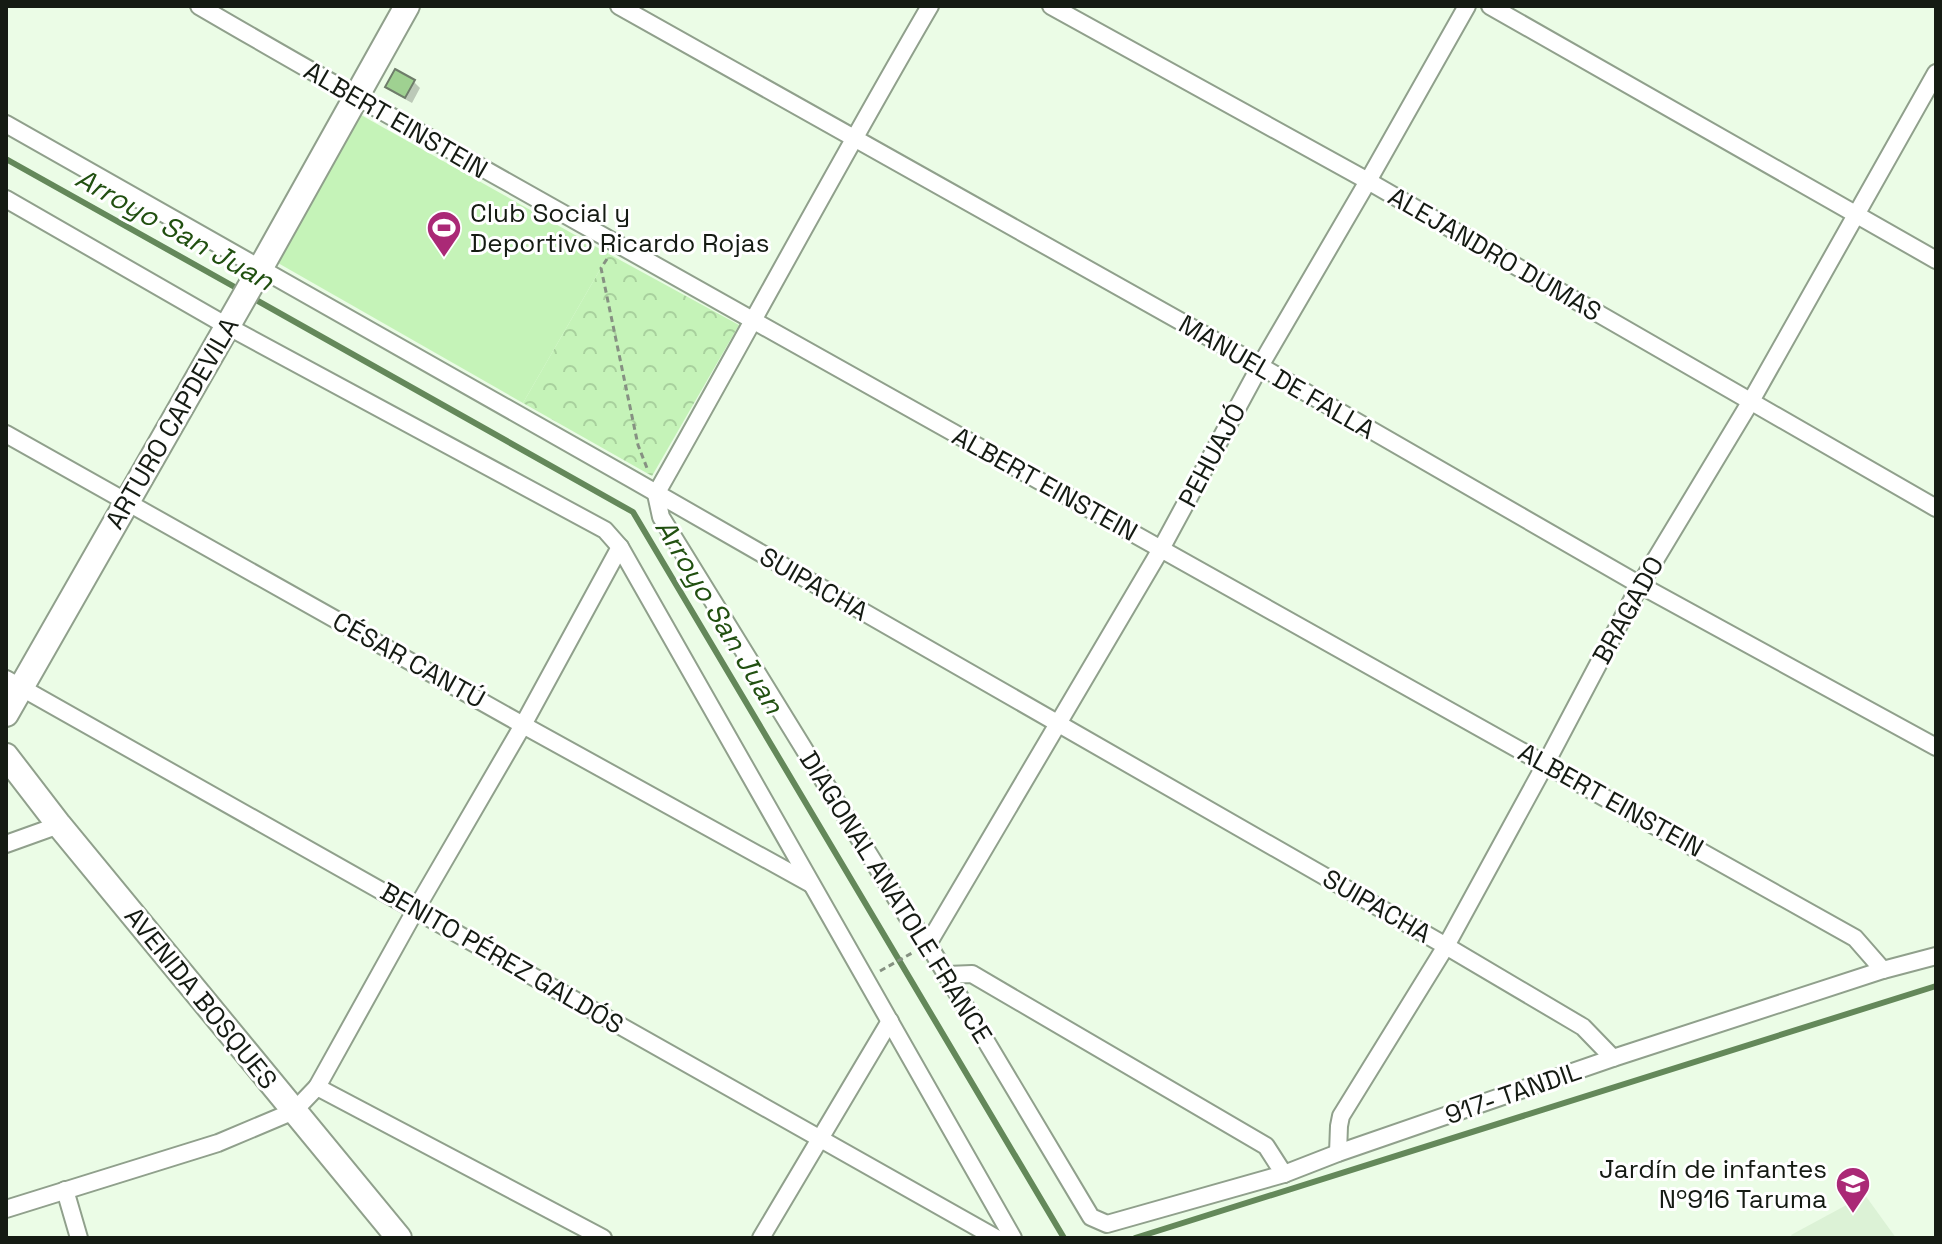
<svg xmlns="http://www.w3.org/2000/svg" width="1942" height="1244" viewBox="0 0 1942 1244" font-family="'Space Grotesk',sans-serif">
<style>
.built{fill:#dcf2d6}
.park{fill:url(#park-crowns)}
.garden{fill:#c5f3b8}
.shadow{fill:#0003}
.lines{fill:none;stroke-linecap:round;stroke-linejoin:round}
.stream{stroke:#64885a;stroke-width:6}
.building{fill:#9fd191;stroke:#6e7d6a;stroke-width:2}
.street-casing{stroke:#90a08c;stroke-width:20}
.secondary-casing{stroke:#90a08c;stroke-width:28}
.path{stroke:#869182;stroke-width:3;stroke-dasharray:6 4;stroke-linecap:butt}
.street{stroke:#fff;stroke-width:16}
.secondary{stroke:#fff;stroke-width:24}
.labels{text-anchor:middle;dominant-baseline:central;stroke-width:6;stroke-linejoin:round;paint-order:stroke}
.street-label{font-size:26px;fill:#151b13;stroke:#fff}
.poi-label{font-size:26px;fill:#151b13;stroke:#fff;text-anchor:start}
.water-label{font-size:28px;font-style:italic;fill:#215010;stroke:#fff}
</style>
<defs>
<pattern id="park-crowns" width="20" height="18" patternUnits="userSpaceOnUse" patternTransform="scale(2)"><rect width="20" height="18" fill="#c5f3b8"/><path d="M2 6a3 3 0 1 1 6 0M12 15a3 3 0 1 1 6 0" fill="none" stroke="#a8d09d"/></pattern>
</defs>
<rect width="100%" height="100%" fill="#ebfce6"/>
<path class="built" d="M1865 1195 1896 1238H1793L1791 1235Z"/>
<path class="park" d="M609 254 739 325 652 476 523 403Z"/>
<path class="garden" d="M361 115 609 254 523 403 278 263Z"/>
<path class="shadow" d="M414 82 420 88 412 103 394 93 388 87Z"/>
<g class="lines">
<g class="stream">
<path d="M6 159 240 290"/>
<path d="M249 296 633 512 1064 1238"/>
<path d="M1135 1238 1936 986"/>
</g>
</g>
<path class="building" d="M395 69 415 80 405 98 385 87Z"/>
<g class="lines">
<defs>
<g id="street">
<path d="M199 6C384 114 570 217 756 322 1122 527 1489 731 1855 938L1883 970"/>
<path d="M619 6 1260 366 1640 585 1936 747"/>
<path d="M930 6C836 167 748 332 656 494L661 517 907 916 928 944 1091 1217 1107 1224 1284 1174 1338 1153 1613 1058 1883 970 1936 956"/>
<path d="M1051 6 1368 181 1936 508"/>
<path d="M1490 6 1936 260"/>
<path d="M6 124 630 478 1446 946 1583 1027 1613 1058"/>
<path d="M6 199 227 326 605 530 620 547 1013 1238"/>
<path d="M6 434 523 725 811 884"/>
<path d="M6 679 996 1238"/>
<path d="M6 844 59 825"/>
<path d="M928 944 1161 549 1260 366 1368 181 1467 6"/>
<path d="M947 975 972 974 1266 1146 1284 1174"/>
<path d="M317 1087 416 909 523 725 620 547"/>
<path d="M1338 1153 1339 1126 1341 1116 1446 946 1546 763 1640 585 1751 401 1936 73"/>
<path d="M65 1190 79 1238"/>
<path d="M6 1209 218 1143 294 1111 317 1087 603 1238"/>
<path d="M761 1238 890 1021"/>
</g>
<g id="secondary">
<path d="M6 714 255 278 407 6"/>
<path d="M6 756 59 825 399 1238"/>
</g>
</defs>
<use href="#street" class="street-casing"/>
<use href="#secondary" class="secondary-casing"/>
<g class="path">
<path d="M607 259 601 268 638 445 647 468"/>
<path d="M880 971 912 953"/>
</g>
<use href="#street" class="street"/>
<use href="#secondary" class="secondary"/>
</g>
<defs>
<symbol id="stadium-pin" viewBox="-11 -11 22 30"><path d="M0 17L-7.5 6A9.5 9.5 0 1 1 7.5 6Z" fill="#aa2976" stroke="#fff"/><path d="M0-5a6.5 5 0 1 0 0 10a6.5 5 0 1 0 0-10ZM-3.5-1.8h7v3.6h-7Z" fill="#fff"/></symbol>
<symbol id="school-pin" viewBox="-11 -11 22 30"><path d="M0 17L-7.5 6A9.5 9.5 0 1 1 7.5 6Z" fill="#aa2976" stroke="#fff"/><path d="M0-5L7-2L0 1L-7-2ZM-4 1L0 2.5L4 1V4Q0 6-4 4Z" fill="#fff"/></symbol>
</defs>
<g fill-rule="evenodd">
<use href="#stadium-pin" x="424" y="208" width="40" height="54"/>
<use href="#school-pin" x="1833" y="1164" width="40" height="54"/>
</g>
<g class="labels">
<g class="street-label">
<text transform="translate(396 120) rotate(30)">ALBERT EINSTEIN</text>
<text transform="translate(1495 254) rotate(30)">ALEJANDRO DUMAS</text>
<text transform="translate(1277 377) rotate(30)">MANUEL DE FALLA</text>
<text transform="translate(172 423) rotate(-60)">ARTURO CAPDEVILA</text>
<text transform="translate(1212 455) rotate(-62)">PEHUAJÓ</text>
<text transform="translate(1045 484) rotate(29)">ALBERT EINSTEIN</text>
<text transform="translate(814 584) rotate(30)">SUIPACHA</text>
<text transform="translate(1628 610) rotate(-61)">BRAGADO</text>
<text transform="translate(409 660) rotate(29)">CÉSAR CANTÚ</text>
<text transform="translate(1611 800) rotate(29)">ALBERT EINSTEIN</text>
<text transform="translate(896 897) rotate(58)">DIAGONAL ANATOLE FRANCE</text>
<text transform="translate(1377 906) rotate(30)">SUIPACHA</text>
<text transform="translate(502 958) rotate(30)">BENITO PÉREZ GALDÓS</text>
<text transform="translate(201 998) rotate(51)">AVENIDA BOSQUES</text>
<text transform="translate(1513 1093) rotate(-19)">917- TANDIL</text>
</g>
<g class="poi-label">
<text x="470" y="213">Club Social y<tspan x="470" dy="30">Deportivo Ricardo Rojas</tspan></text>
<text x="1827" y="1169" text-anchor="end">Jardín de infantes<tspan x="1827" dy="30">Nº916 Taruma</tspan></text>
</g>
<g class="water-label">
<text transform="translate(175 229) rotate(29)">Arroyo San Juan</text>
<text transform="translate(720 616) rotate(59)">Arroyo San Juan</text>
</g>
</g>
<rect width="1942" height="1244" fill="none" stroke="#151b13" stroke-width="16"/>
</svg>
